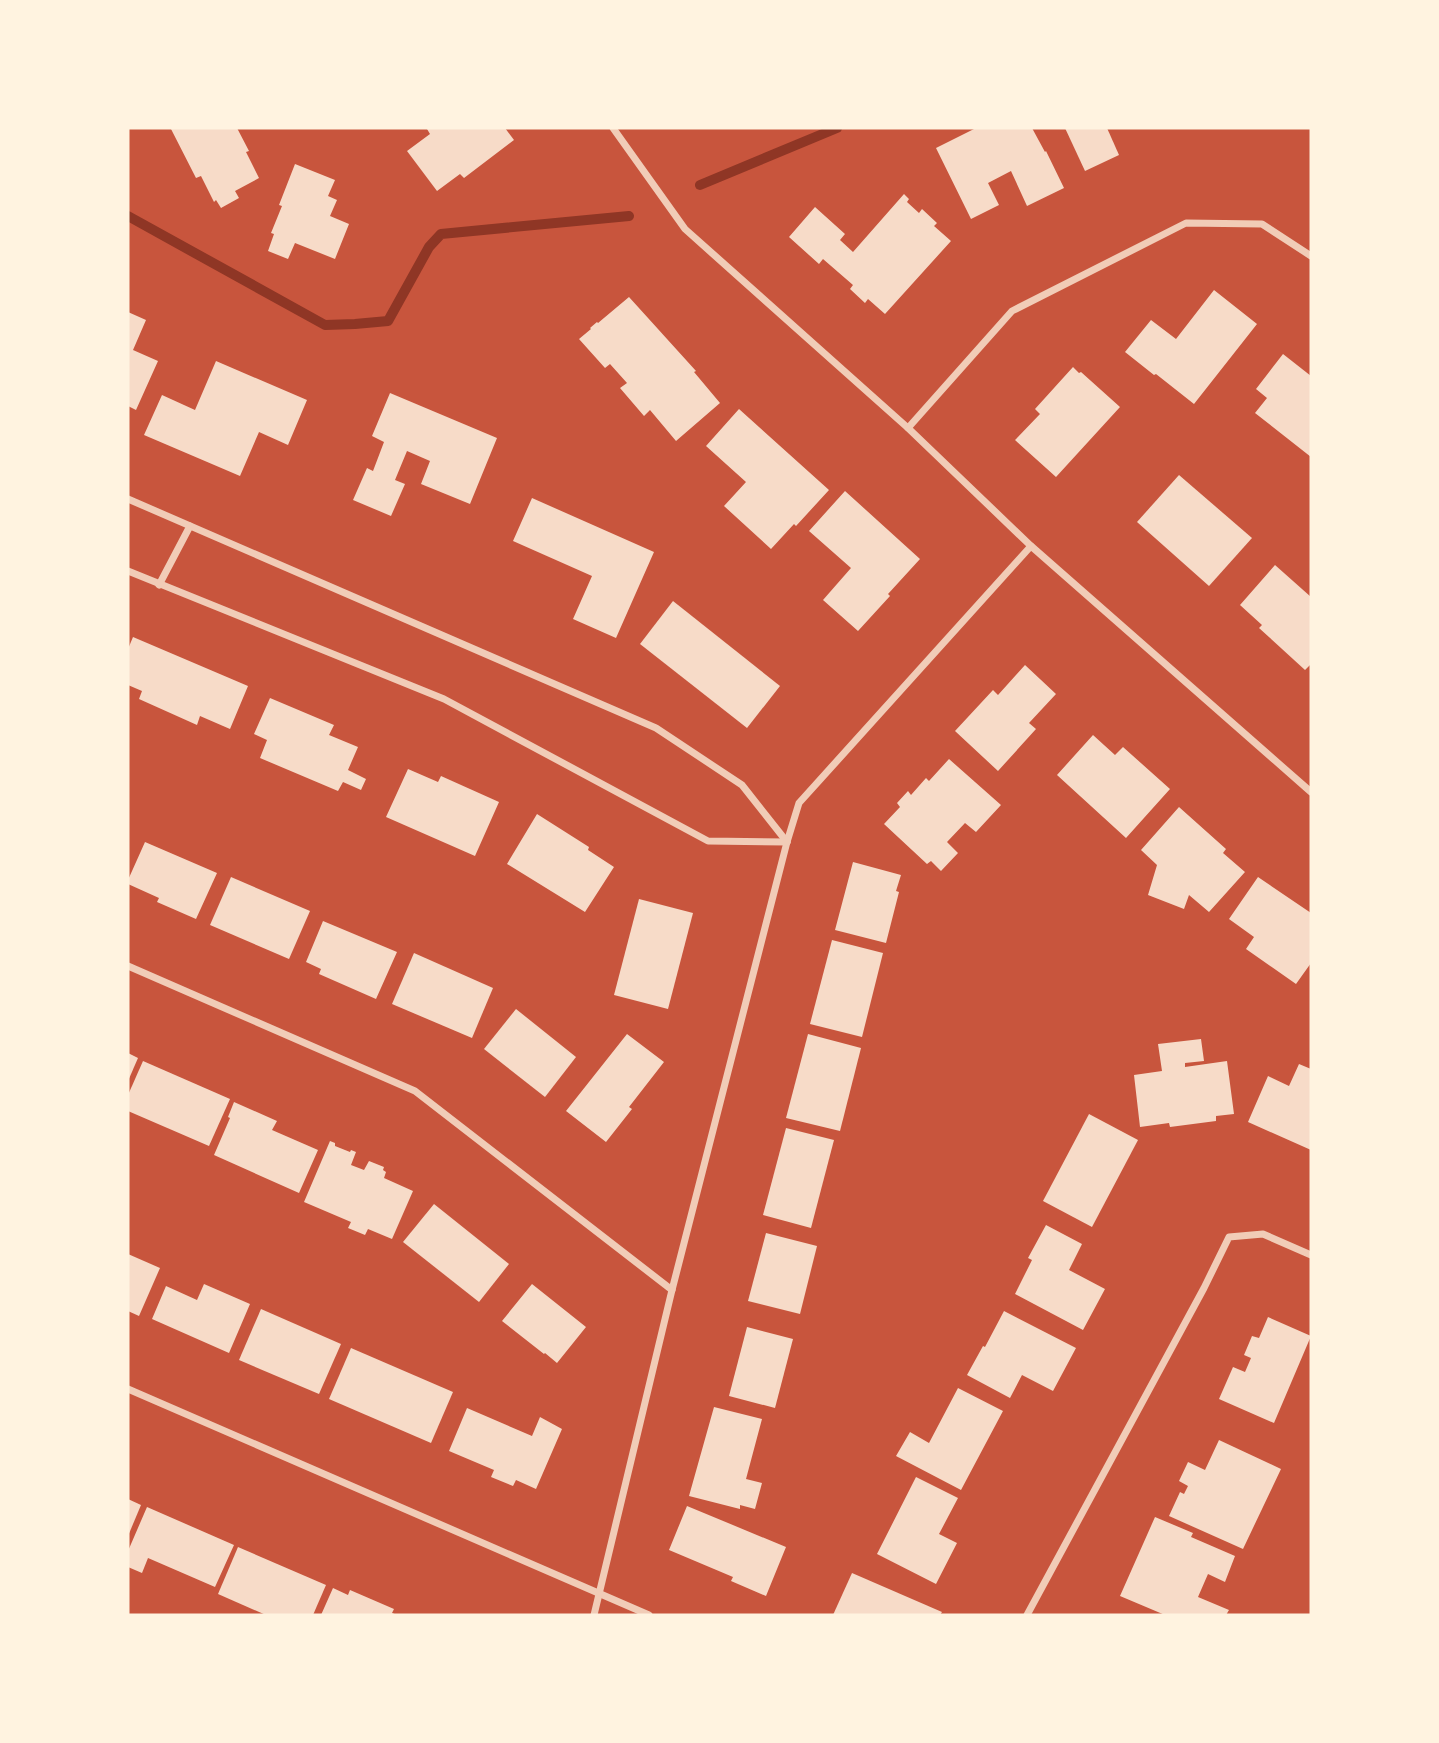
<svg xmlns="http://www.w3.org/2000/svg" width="1439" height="1743" viewBox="0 0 1439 1743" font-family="'PT Sans Narrow',sans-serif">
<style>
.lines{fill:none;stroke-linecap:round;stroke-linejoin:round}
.stream{stroke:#8f3625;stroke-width:10}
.building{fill:#f7dbc8}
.minor{stroke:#f1ccb7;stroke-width:7}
</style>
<rect width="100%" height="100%" fill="#c8553d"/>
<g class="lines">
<g class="stream">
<path d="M700 185 837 128"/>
<path d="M128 216 325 325 355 324 388 321 429 247 441 234 629 216"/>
</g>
</g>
<g class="building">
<path d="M174 128H237L249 151 246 152 259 178 235 191 239 198 221 208 216 200 214 202 201 176 196 178 171 129Z"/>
<path d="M428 128H505L514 140 464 178 460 174 437 191 407 151 430 134 427 129Z"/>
<path d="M976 128H1032L1045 152 1046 151 1064 188 1027 206 1011 171 988 183 999 205 971 219 936 148Z"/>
<path d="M1065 128H1107L1119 155 1085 171Z"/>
<path d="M295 164 335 180 328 196 337 200 330 216 349 224 335 259 295 243 288 259 268 251 274 234 271 233 282 206 279 205Z"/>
<path d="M904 194 909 199 907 202 919 213 922 209 937 223 934 226 951 241 885 314 868 299 865 303 850 289 853 285 823 259 819 264 789 237 815 207 845 234 840 240 853 252Z"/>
<path d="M1214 290 1257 324 1194 404 1156 374 1154 375 1125 352 1151 320 1176 339Z"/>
<path d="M629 297 696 371 694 372 720 403 676 441 650 410 644 416 620 388 627 383 610 364 605 368 579 339 591 329 590 328 597 322 598 323Z"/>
<path d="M128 312 146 320 133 350 158 361 136 410 128 406Z"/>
<path d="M1283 354 1311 376V457L1255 413 1267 398 1256 389Z"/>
<path d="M216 361 307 400 288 445 259 432 240 476 144 435 162 395 195 410Z"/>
<path d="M1073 367 1079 373 1081 372 1120 407 1056 477 1015 440 1040 414 1035 409Z"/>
<path d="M390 393 497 438 470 504 421 484 430 461 407 451 395 480 405 484 391 516 353 500 367 468 373 471 384 442 372 436Z"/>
<path d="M739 409 829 490 796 526 794 524 771 549 724 506 746 482 706 446Z"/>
<path d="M1179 475 1252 538 1209 586 1137 522Z"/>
<path d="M845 491 920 559 888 594 890 596 858 631 823 600 851 568 809 531Z"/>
<path d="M532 498 654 552 616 638 573 619 592 576 513 541Z"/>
<path d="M1275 565 1311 597V664L1305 670 1259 628 1262 625 1240 605Z"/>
<path d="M673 601 780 686 747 728 640 644Z"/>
<path d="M133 637 248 686 230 729 200 716 197 725 139 699 142 691 128 685V649Z"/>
<path d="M1025 665 1056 694 1029 723 1036 729 998 771 955 731 993 690 998 695Z"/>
<path d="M270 698 334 725 329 735 358 747 348 770 366 779 361 790 343 782 338 791 260 758 267 740 254 734Z"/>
<path d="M1093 735 1115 755 1123 747 1170 789 1126 838 1057 775Z"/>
<path d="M949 759 1001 805 976 832 965 823 947 842 958 853 941 871 931 861 927 864 884 824 900 807 897 803 908 791 911 795 926 778 929 781Z"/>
<path d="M408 769 438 782 441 776 499 802 475 856 386 817Z"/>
<path d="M1179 807 1226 849 1223 853 1245 872 1209 912 1189 895 1184 909 1148 895 1157 865 1141 850Z"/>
<path d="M537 814 589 847 588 850 614 867 585 912 507 864Z"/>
<path d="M145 842 217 873 196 919 157 902 159 898 128 884V880Z"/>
<path d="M853 862 901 875 896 891 899 892 886 943 835 930Z"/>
<path d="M231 877 310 911 289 959 210 925Z"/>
<path d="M1258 877 1311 913V963L1296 984 1246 949 1254 937 1229 919Z"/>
<path d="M639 899 693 913 668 1009 614 995Z"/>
<path d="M323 921 397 952 376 999 319 974 321 969 306 962Z"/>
<path d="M832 940 883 953 862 1037 810 1024Z"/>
<path d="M414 953 493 988 472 1038 392 1004Z"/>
<path d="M516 1009 576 1057 545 1097 484 1049Z"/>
<path d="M627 1034 664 1062 629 1107 632 1109 606 1142 566 1111Z"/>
<path d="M808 1034 861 1048 840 1131 786 1118Z"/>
<path d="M1201 1039 1204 1061 1185 1063V1067L1227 1061 1234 1114 1216 1116V1121L1170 1127 1169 1123 1140 1127 1134 1075 1162 1071 1158 1044Z"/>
<path d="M128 1053 138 1058 128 1081Z"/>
<path d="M143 1061 230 1099 209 1146 128 1111V1095Z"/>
<path d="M1299 1064 1311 1069V1150L1248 1122 1268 1076 1289 1086Z"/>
<path d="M234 1102 277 1121 272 1130 318 1150 299 1193 214 1155 230 1118 228 1117Z"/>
<path d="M1089 1114 1138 1140 1092 1227 1043 1201Z"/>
<path d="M786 1128 834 1140 811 1228 763 1215Z"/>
<path d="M330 1141 335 1143V1146L350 1152 351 1150 356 1152 351 1165 364 1170 369 1161 384 1167 383 1170 386 1172 384 1178 413 1191 392 1239 368 1229 365 1235 348 1228 351 1222 304 1202Z"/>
<path d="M434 1204 509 1264 479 1302 403 1242Z"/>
<path d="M1046 1225 1082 1244 1069 1270 1105 1289 1083 1330 1015 1294 1032 1260 1028 1258Z"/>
<path d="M766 1233 817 1246 800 1314 748 1301Z"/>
<path d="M128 1254 160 1268 139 1316 128 1311Z"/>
<path d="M204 1284 250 1304 229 1353 152 1319 166 1286 197 1300Z"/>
<path d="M532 1284 586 1327 557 1363 545 1353 544 1354 502 1321Z"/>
<path d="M261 1309 341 1344 319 1394 239 1360Z"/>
<path d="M1004 1311 1076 1348 1053 1391 1022 1375 1010 1398 967 1375 983 1346 985 1347Z"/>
<path d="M1268 1317 1311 1336 1274 1423 1219 1399 1233 1367 1245 1372 1251 1358 1244 1355 1252 1336 1259 1338Z"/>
<path d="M747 1327 793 1339 775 1408 729 1396Z"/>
<path d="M351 1348 453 1392 431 1443 329 1399Z"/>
<path d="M958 1388 1003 1411 961 1490 896 1456 910 1432 929 1443Z"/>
<path d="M714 1407 762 1419 746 1479 762 1483 755 1509 740 1505V1509L689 1496Z"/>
<path d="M467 1408 532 1436 540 1417 562 1429 536 1489 516 1480 513 1486 491 1477 494 1470 449 1451Z"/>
<path d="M1219 1440 1281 1469 1243 1549 1169 1516 1180 1492 1184 1494 1188 1486 1179 1481 1188 1462 1205 1470Z"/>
<path d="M916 1477 958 1498 939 1534 957 1543 936 1584 877 1554Z"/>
<path d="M128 1499 141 1505 128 1536Z"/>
<path d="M687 1506 786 1547 766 1596 731 1581 733 1577 669 1550Z"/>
<path d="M147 1507 234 1545 215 1587 148 1558 142 1573 128 1567V1551Z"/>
<path d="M1155 1517 1193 1533 1191 1537 1235 1556 1225 1582 1208 1574 1198 1597 1229 1610 1226 1615H1165L1120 1596Z"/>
<path d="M238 1547 326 1585 313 1615H266L218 1594Z"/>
<path d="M852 1573 942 1612 940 1615H833Z"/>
<path d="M333 1588 348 1595 350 1590 394 1609 392 1613 397 1615H321Z"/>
</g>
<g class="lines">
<g class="minor">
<path d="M613 128 685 229 908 428 1031 546 1311 792"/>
<path d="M908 428 1012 311 1186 223 1262 224 1311 256"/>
<path d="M128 499 656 728 742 785 787 842"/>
<path d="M128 571 444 699 708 841 787 842"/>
<path d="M159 585 190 526"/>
<path d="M128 966 415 1091 672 1290"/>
<path d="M128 1389 649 1615"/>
<path d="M594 1615 672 1290 787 842 799 803 1031 546"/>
<path d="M1027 1615 1204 1288 1229 1237 1263 1234 1311 1255"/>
</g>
</g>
<rect width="1439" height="1743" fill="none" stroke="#fff3e0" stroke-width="259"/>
</svg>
